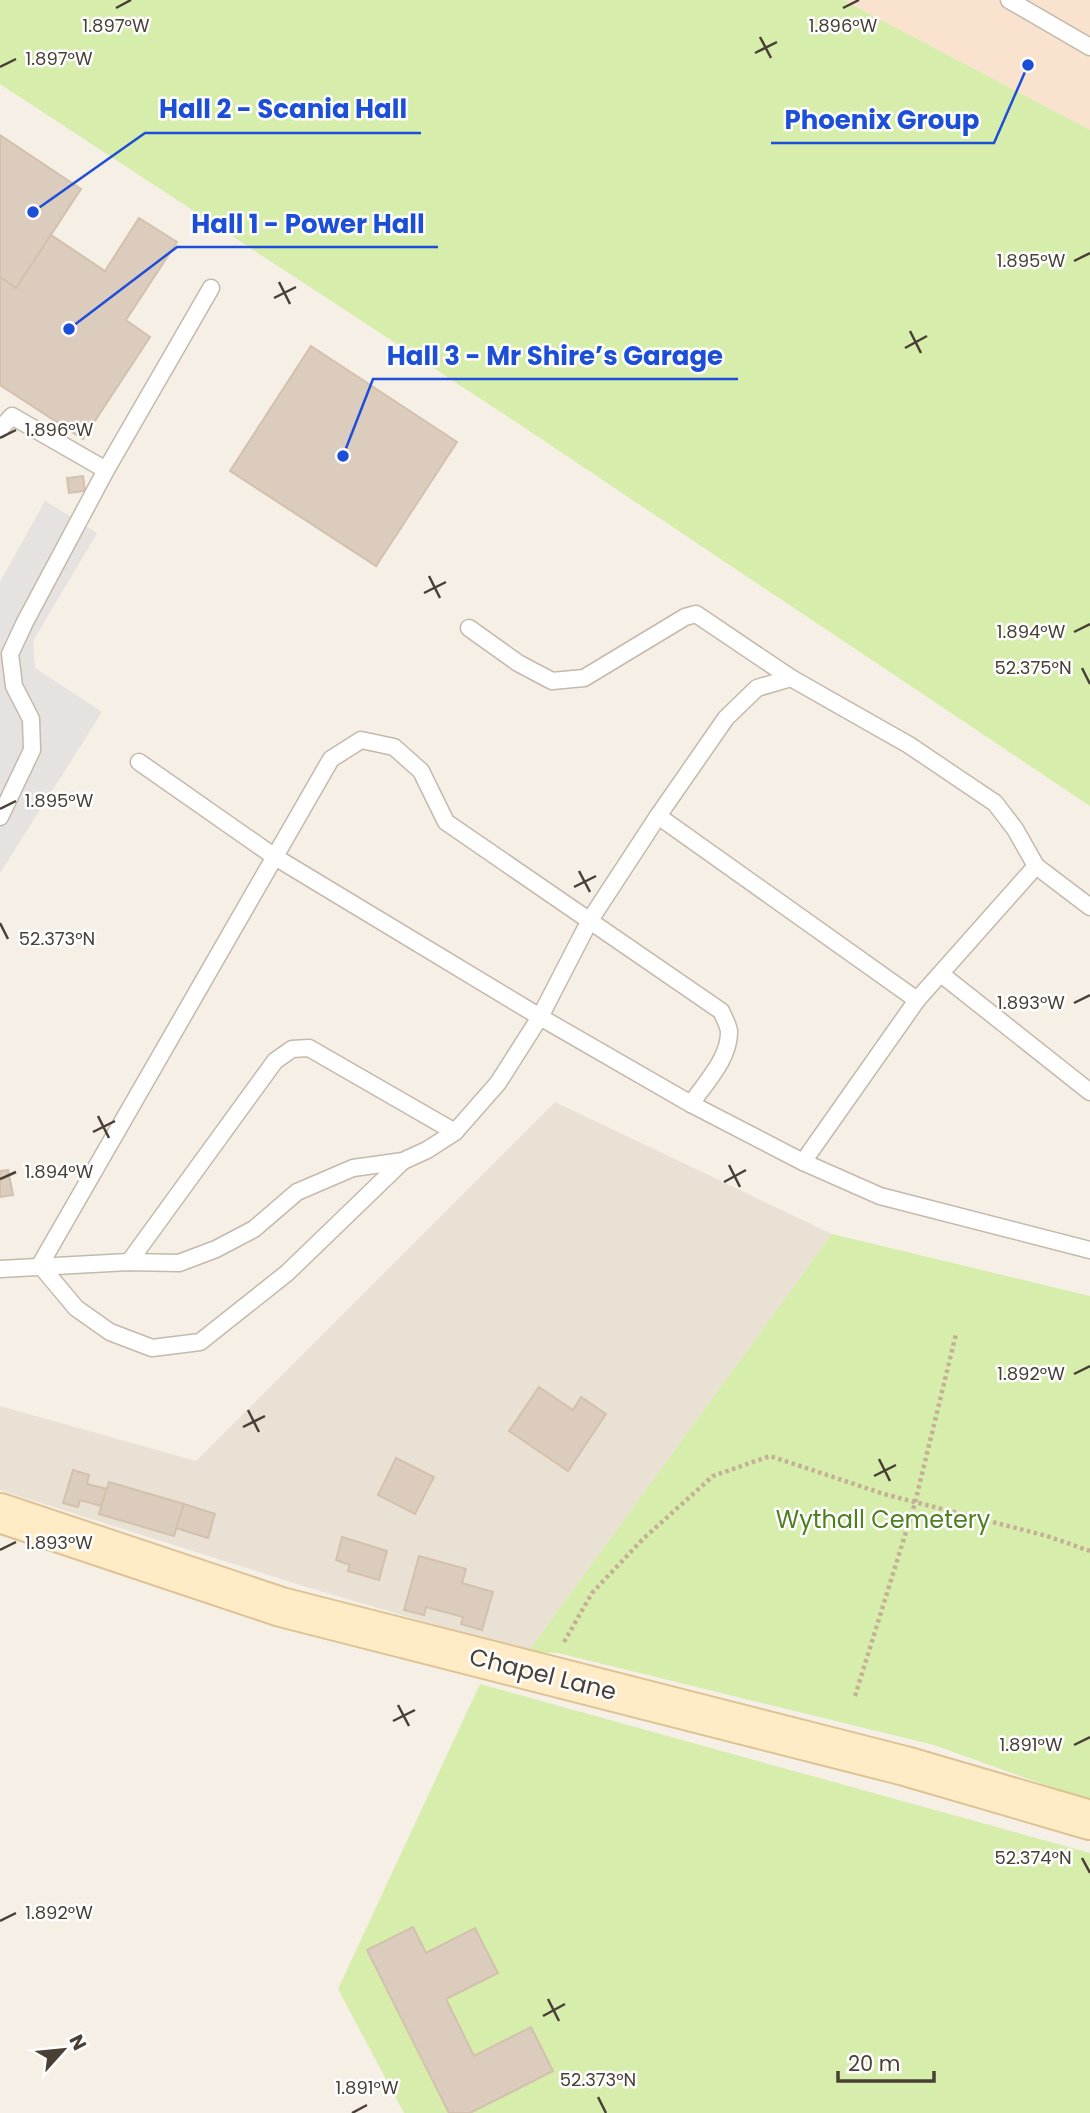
<svg xmlns="http://www.w3.org/2000/svg" width="1090" height="2113" viewBox="0 0 1090 2113" font-family="Poppins,sans-serif">
<style>
.residential{fill:#e9e1d4}
.commercial{fill:#f9e3cf}
.green{fill:#d6edab}
.parking{fill:#e5e2df}
.building{fill:#dbccbd;stroke:#d3c1ad;stroke-width:2}
.lines{fill:none;stroke-linecap:round;stroke-linejoin:round}
.lane-casing{stroke:#c4b9ab;stroke-width:19}
.secondary-casing{stroke:#ddc393;stroke-width:42}
.path{stroke:#c5b097;stroke-width:4.5;stroke-dasharray:3.5 3.5;stroke-linecap:butt}
.lane{stroke:#fff;stroke-width:16}
.secondary{stroke:#ffecc6;stroke-width:38}
.ticks{fill:none;stroke:#493f35;stroke-width:2.5}
.labels{text-anchor:middle;dominant-baseline:central;stroke-width:5;stroke-linejoin:round;paint-order:stroke}
.park-label{font-size:24px;fill:#4f8121;stroke:#fff}
.street-label{font-size:24px;fill:#493f35;stroke:#fff}
.ticks-label{font-size:18px;text-anchor:middle;fill:#493f35;stroke:#fff;stroke-width:5;stroke-linejoin:round;paint-order:stroke}
.leader{fill:none;stroke:#1d4ed8;stroke-width:2.5}
.callout-dot{fill:#1d4ed8;stroke:#fff;stroke-width:2.5}
.callout-label{font-size:26px;text-anchor:middle;font-weight:bold;fill:#1d4ed8;stroke:#fff;stroke-width:5;stroke-linejoin:round;paint-order:stroke}
</style>
<rect width="100%" height="100%" fill="#f5efe6"/>
<path class="residential" d="M555 1102 832 1234 528 1652 303 1586 0 1490V1406L196 1461Z"/>
<path class="commercial" d="M843 0H1090V130Z"/>
<g class="green">
<path d="M0 0H843L1090 130V806L516 422 0 84Z"/>
<path d="M832 1234 1090 1296V1801L934 1745 558 1653 528 1652Z"/>
<path d="M480 1684 1090 1853V2113H404L338 1989Z"/>
</g>
<path class="parking" d="M45 501 97 533 33 641 35 668 102 712 0 873V582Z"/>
<g class="building">
<path d="M0 135 81 189 16 288 0 277Z"/>
<path d="M139 218 177 242 126 320 150 337 83 439 0 385V277L16 288 51 235 105 271Z"/>
<path d="M311 346 457 442 376 566 230 471Z"/>
<path d="M83 476 85 491 69 493 67 478Z"/>
<path d="M8 1170 13 1195 0 1197V1171Z"/>
<path d="M539 1387 573 1410 581 1397 606 1414 568 1471 509 1431Z"/>
<path d="M396 1458 434 1477 415 1514 378 1495Z"/>
<path d="M73 1470 89 1475 87 1484 107 1489 101 1506 80 1500 78 1507 63 1503Z"/>
<path d="M109 1482 184 1504 174 1536 99 1514Z"/>
<path d="M184 1504 215 1514 208 1538 176 1528Z"/>
<path d="M342 1537 387 1551 379 1580 348 1571 350 1565 336 1560Z"/>
<path d="M419 1556 466 1569 462 1583 493 1592 482 1630 461 1624 463 1617 426 1607 424 1615 404 1610Z"/>
<path d="M413 1927 426 1953 475 1928 498 1973 446 1999 474 2056 531 2027 553 2071 470 2113H449L367 1950Z"/>
</g>
<g class="lines">
<defs>
<g id="lane">
<path d="M1009 0 1090 47"/>
<path d="M0 429 12 416 106 470"/>
<path d="M469 628 518 663 552 681 584 678 685 617 696 614 791 678"/>
<path d="M139 762 275 857 540 1017 691 1104 803 1162 880 1196 1090 1250"/>
<path d="M658 816 917 1000"/>
<path d="M0 817 32 750 31 719 14 686 10 654 25 622 106 470 211 288"/>
<path d="M941 974 1090 1092"/>
<path d="M803 1162 917 1000 1036 866"/>
<path d="M129 1262 275 1061 292 1049 309 1048 455 1132"/>
<path d="M40 1265 331 759 361 740 394 747 421 771 446 822 721 1011C724 1017 728 1025 729 1031 730 1058 705 1083 691 1104"/>
<path d="M40 1265 76 1308 110 1332 152 1348 200 1342 287 1273 403 1161"/>
<path d="M0 1269 129 1262 179 1263 216 1249 254 1229 297 1192 353 1168 403 1161 427 1150 455 1132 498 1083 540 1017 590 920 658 816 726 718 757 688 791 678 909 745 995 803 1015 829 1036 866 1090 907"/>
</g>
<path id="secondary" d="M0 1513 281 1607 905 1766 1090 1820"/>
</defs>
<use href="#lane" class="lane-casing"/>
<use href="#secondary" class="secondary-casing"/>
<g class="path">
<path d="M564 1642 592 1593 643 1539 713 1476 770 1456 884 1494 1047 1536 1090 1551"/>
<path d="M855 1696 915 1503 956 1334"/>
</g>
<use href="#lane" class="lane"/>
<use href="#secondary" class="secondary"/>
</g>
<path class="ticks" d="M116 8 131 0M843 8 859 0M760 37 771 58M755 53 777 42M0 67 16 59M1074 261 1090 253M279 282 290 304M274 298 296 287M910 331 921 353M905 348 927 336M0 438 16 430M429 576 440 598M424 593 446 582M1074 632 1090 624M1082 668 1090 684M0 809 16 801M579 871 590 892M574 887 596 876M0 923 8 939M1074 1003 1090 995M98 1116 109 1138M93 1132 115 1121M729 1165 740 1187M0 1179 16 1172M724 1182 746 1170M1074 1374 1090 1366M248 1410 259 1432M243 1427 265 1416M879 1459 890 1481M874 1476 896 1465M0 1550 16 1542M398 1705 409 1726M393 1721 415 1710M1074 1745 1090 1737M1082 1858 1090 1873M0 1921 16 1913M548 1999 559 2021M543 2016 565 2004M598 2097 606 2113M352 2113 367 2105"/>
<g class="labels">
<g class="park-label">
<text x="883" y="1519">Wythall Cemetery</text>
</g>
<g class="street-label">
<text transform="translate(543 1674) rotate(14)">Chapel Lane</text>
</g>
</g>
<g class="ticks-label">
<text x="116" y="32">1.897°W</text>
<text x="843" y="32">1.896°W</text>
<text x="59" y="65">1.897°W</text>
<text x="1031" y="267">1.895°W</text>
<text x="59" y="436">1.896°W</text>
<text x="1031" y="638">1.894°W</text>
<text x="1033" y="674">52.375°N</text>
<text x="59" y="807">1.895°W</text>
<text x="57" y="945">52.373°N</text>
<text x="1031" y="1009">1.893°W</text>
<text x="59" y="1178">1.894°W</text>
<text x="1031" y="1380">1.892°W</text>
<text x="59" y="1549">1.893°W</text>
<text x="1031" y="1751">1.891°W</text>
<text x="1033" y="1864">52.374°N</text>
<text x="59" y="1919">1.892°W</text>
<text x="598" y="2086">52.373°N</text>
<text x="367" y="2094">1.891°W</text>
</g>
<path class="leader" d="M33 212L145 133H421M1028 65L994 143H771M69 329L177 247H438M343 456L373 379H738"/>
<g class="callout-dot">
<circle cx="33" cy="212" r="7"/>
<circle cx="1028" cy="65" r="7"/>
<circle cx="69" cy="329" r="7"/>
<circle cx="343" cy="456" r="7"/>
</g>
<g class="callout-label">
<text x="283" y="118">Hall 2 - Scania Hall</text>
<text x="882" y="129">Phoenix Group</text>
<text x="308" y="233">Hall 1 - Power Hall</text>
<text x="555" y="365">Hall 3 - Mr Shire’s Garage</text>
</g>
<g transform="translate(63 2050) rotate(63)" stroke="#ffffff" stroke-width="5" paint-order="stroke">
<path d="M0-5L12 26L0 18L-12 26Z" fill="#493f35"/>
<text y="-10" font-size="19" font-weight="bold" text-anchor="middle" fill="#493f35">N</text>
</g>
<path d="M838 2071v10h96v-10" fill="none" stroke="#493f35" stroke-width="3.5"/>
<text x="848" y="2071" font-size="21" fill="#493f35" stroke="#ffffff" stroke-width="5" paint-order="stroke">20 m</text>
</svg>
